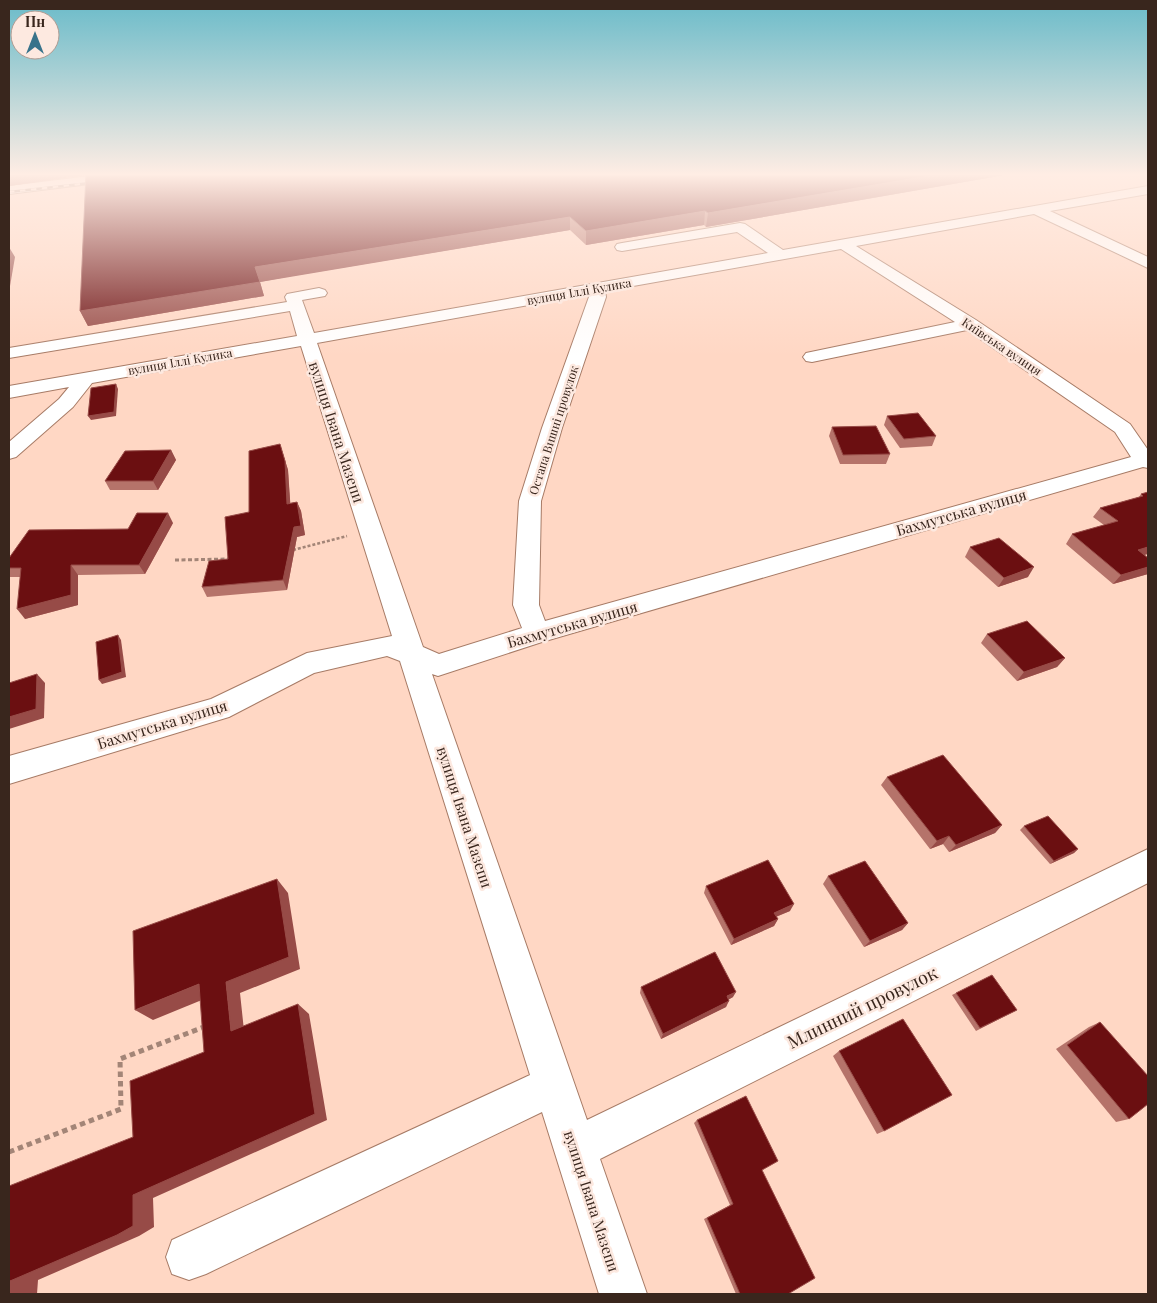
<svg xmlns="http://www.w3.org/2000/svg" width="1157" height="1303" viewBox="0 0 1157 1303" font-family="'Playfair Display',serif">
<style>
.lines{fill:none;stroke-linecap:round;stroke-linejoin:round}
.minor-casing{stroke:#a77b66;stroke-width:2}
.path-far2{stroke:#a38577;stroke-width:2.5;stroke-dasharray:3 2;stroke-linecap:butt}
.path-far1{stroke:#a38577;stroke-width:3;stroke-dasharray:4 2.5;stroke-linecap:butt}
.path{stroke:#a38577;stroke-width:5;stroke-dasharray:5.5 4;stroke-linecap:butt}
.minor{fill:#fff;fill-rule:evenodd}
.rail-casing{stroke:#806659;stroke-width:2.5}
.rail{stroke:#fde9e0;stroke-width:2;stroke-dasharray:5.5;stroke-linecap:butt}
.wall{fill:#b5736a}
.shaded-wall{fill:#974b47}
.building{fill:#6b0f11;stroke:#974b47}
.labels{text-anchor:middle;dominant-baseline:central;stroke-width:5;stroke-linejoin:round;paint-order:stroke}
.far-street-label{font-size:12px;fill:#39261d;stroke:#fde9e0}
.street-label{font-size:15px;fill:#39261d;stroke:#fde9e0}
.near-street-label{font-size:18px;fill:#39261d;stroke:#fde9e0}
</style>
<rect width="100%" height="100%" fill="#ffd7c4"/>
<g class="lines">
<defs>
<g id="minor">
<path d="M114 173H152L146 177 9 194V186Z"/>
<path d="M1148 186V194L1050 211 1148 257V268L1034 214 856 246 976 320 1130 424 1148 450V468L1143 467 542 642 438 676 432 674 587 1120 1148 849V883L600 1159 647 1294H599L542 1112 206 1274 189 1280 172 1274 166 1257 172 1240 530 1075 400 661 387 656 314 673 229 717 9 784V756L211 699 307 653 392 636 301 346 92 383 73 407 16 457 9 459V442L59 399 69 387 9 398V386L297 336 290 311 9 358V348L287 302 285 297 287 294 319 288 325 290 327 293 325 296 302 300 314 333 768 253 737 232 622 251 617 250 615 247 617 244 622 243 740 223 745 224 783 250ZM841 249 955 322 806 353 803 357 806 361 812 362 967 330 1115 432 1131 457 545 621 539 605 541 501 562 428 606 297 605 291ZM590 294 542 428 519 501 513 605 522 628 439 654 423 647 317 343Z"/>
</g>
</defs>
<use href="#minor" class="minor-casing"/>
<path class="path-far2" d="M293 550 347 536"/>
<path class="path-far1" d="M175 560 230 559"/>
<path class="path" d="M9 1152 121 1109 120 1059 204 1027"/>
<use href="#minor" class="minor"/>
<defs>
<path id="rail" d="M9 192 99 182"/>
</defs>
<use href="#rail" class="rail-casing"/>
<use href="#rail" class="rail"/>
</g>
<g class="wall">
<path d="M9 173H1016L706 227 704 225 586 245 570 230 292 276 260 282 264 296 88 326 80 311 86 175 9 186Z"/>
<path d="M887 416 936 436 932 446 900 448 884 425Z"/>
<path d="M832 427 890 454 886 464H840L829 436Z"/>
<path d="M280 444 288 470 290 503 297 502 301 511 305 535 297 537 287 590 207 597 202 587 228 559Z"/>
<path d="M171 450 176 460 158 490H110L105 481Z"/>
<path d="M1148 492 1145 555 1148 558V574L1113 584 1066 544 1072 534 1104 525 1093 517 1100 508 1139 497 1141 494Z"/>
<path d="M173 523 145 574 78 575V605L25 619 20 577H9V558L128 529Z"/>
<path d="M970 547 1028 577 998 587 965 557Z"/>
<path d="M987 634 1065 658 1057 667 1017 681 981 643Z"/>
<path d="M887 777 1002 825 995 833 949 852 943 844 930 849 881 785Z"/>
<path d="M1024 826 1078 849 1074 853 1050 864 1020 830Z"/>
<path d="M828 876 908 923 902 930 864 947 823 884Z"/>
<path d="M706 886 790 911 776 917 778 919 774 926 731 945 704 893Z"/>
<path d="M641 987 733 997 728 1000 726 1007 661 1039 640 993Z"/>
<path d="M956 993 1017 1010 976 1031 952 995Z"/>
<path d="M1100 1022 1129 1119 1116 1122 1056 1049 1089 1027Z"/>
<path d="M839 1051 884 1131 877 1134 833 1056Z"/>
<path d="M697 1120 788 1294H736L704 1219 730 1205 694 1123Z"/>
</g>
<g class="shaded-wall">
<path d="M9 173H98L9 186Z"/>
<path d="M946 173H1016L706 227 708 213Z"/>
<path d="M705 211 704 225 586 245V231Z"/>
<path d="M570 217V230L260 282 264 296 88 326 80 311 255 267Z"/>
<path d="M9 247 15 257 9 292Z"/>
<path d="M116 384 118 389 116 416 91 420 88 416Z"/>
<path d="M280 444 288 470 291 513 287 504Z"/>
<path d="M171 450 176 460 158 490 153 481Z"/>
<path d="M297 502 301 511 305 535 297 537 287 590 283 580Z"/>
<path d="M168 513 173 523 145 574 139 565Z"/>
<path d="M1148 547V554L1131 559 1138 550Z"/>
<path d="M71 565 78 575V605L25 619 17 609Z"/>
<path d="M1034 567 1028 577 998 587 1004 578Z"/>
<path d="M1148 567V574L1113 584 1121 575Z"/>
<path d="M118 635 121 640 126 677 102 684 99 680Z"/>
<path d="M1065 658 1057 667 1017 681 1024 672Z"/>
<path d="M37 674 45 683 44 718 9 729V717Z"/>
<path d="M1002 825 995 833 949 852 956 845Z"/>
<path d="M949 836 943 844 930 849 937 841Z"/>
<path d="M1078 849 1074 853 1050 864 1054 861Z"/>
<path d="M277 879 288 893 300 969 240 993 245 1040 231 1031 226 982Z"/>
<path d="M794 904 790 911 770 919 774 913Z"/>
<path d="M778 919 774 926 731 945 734 939Z"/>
<path d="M908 923 902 930 864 947 870 941Z"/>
<path d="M199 984 214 995 153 1020 135 1010Z"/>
<path d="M736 992 733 997 724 1002 727 996Z"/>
<path d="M729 1001 726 1007 661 1039 663 1034Z"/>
<path d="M298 1004 309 1014 327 1120 153 1198 154 1227 139 1236 38 1280 37 1294H9L10 1281 133 1195Z"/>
</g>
<g class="building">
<path d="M86 173H946L708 213 705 211 586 231 570 217 255 267 260 282 80 311Z"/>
<path d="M116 384 114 412 88 416 91 388Z"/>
<path d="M918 413 936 436 904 439 887 416Z"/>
<path d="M876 426 890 454 843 455 832 427Z"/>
<path d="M280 444 285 461 287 504 297 502 301 526 294 527 283 580 202 587 209 561 228 559 225 517 249 512V451Z"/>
<path d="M171 450 153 481H105L125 451Z"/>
<path d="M1148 492V547L1138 550 1148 558V567L1121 575 1072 534 1118 521 1100 508 1143 496 1141 494Z"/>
<path d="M137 513H168L139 565H71V595L17 609 21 568H9V558L29 530 128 529Z"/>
<path d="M999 538 1034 567 1004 578 970 547Z"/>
<path d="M1027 621 1065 658 1024 672 987 634Z"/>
<path d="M118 635 122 672 99 680 96 642Z"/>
<path d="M37 674 36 709 9 717V683Z"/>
<path d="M943 755 1002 825 956 845 949 836 937 841 887 777Z"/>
<path d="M1048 816 1078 849 1054 861 1024 826Z"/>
<path d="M768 860 794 904 774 913 778 919 734 939 706 886Z"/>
<path d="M865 861 908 923 870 941 828 876Z"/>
<path d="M277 879 289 957 226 982 231 1031 298 1004 315 1114 133 1195V1226L117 1235 10 1281 9 1293V1186L133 1137 130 1081 204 1052 199 984 135 1010 133 931Z"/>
<path d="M715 952 736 992 727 996 729 1001 663 1034 641 987Z"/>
<path d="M992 975 1017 1010 980 1028 956 993Z"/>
<path d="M903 1019 952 1095 884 1131 839 1051Z"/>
<path d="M1100 1022 1148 1076V1104L1129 1119 1067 1045Z"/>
<path d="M746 1096 778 1161 762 1170 815 1278 788 1294H740L707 1218 733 1204 697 1120Z"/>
</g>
<linearGradient id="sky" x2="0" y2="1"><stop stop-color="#6abbc9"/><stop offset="0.49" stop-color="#ffede4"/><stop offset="1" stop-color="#ffede4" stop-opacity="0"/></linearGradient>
<rect width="1157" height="356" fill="url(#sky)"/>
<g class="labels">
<g class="far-street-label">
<text transform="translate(579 291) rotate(-10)">вулиця Іллі Кулика</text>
<text transform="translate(1002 346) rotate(34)">Київська вулиця</text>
<text transform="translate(180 361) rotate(-10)">вулиця Іллі Кулика</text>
<text transform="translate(553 430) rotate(-72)">Остапа Вишні провулок</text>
</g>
<g class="street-label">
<text transform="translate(337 432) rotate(72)">вулиця Івана Мазепи</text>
<text transform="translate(961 512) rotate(-16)">Бахмутська вулиця</text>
<text transform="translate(572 624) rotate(-16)">Бахмутська вулиця</text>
<text transform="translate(162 724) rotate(-17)">Бахмутська вулиця</text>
<text transform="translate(465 817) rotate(72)">вулиця Івана Мазепи</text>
<text transform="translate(592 1201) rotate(72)">вулиця Івана Мазепи</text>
</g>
<g class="near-street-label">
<text transform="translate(862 1007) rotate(-26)">Млинний провулок</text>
</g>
</g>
<rect width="1157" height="1303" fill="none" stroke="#39261d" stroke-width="20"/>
<g transform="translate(35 35)"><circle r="24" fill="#fde9e0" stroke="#af9b92"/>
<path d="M0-4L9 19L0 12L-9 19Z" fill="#38738b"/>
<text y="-8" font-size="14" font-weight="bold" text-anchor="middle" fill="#39261d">Пн</text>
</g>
</svg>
